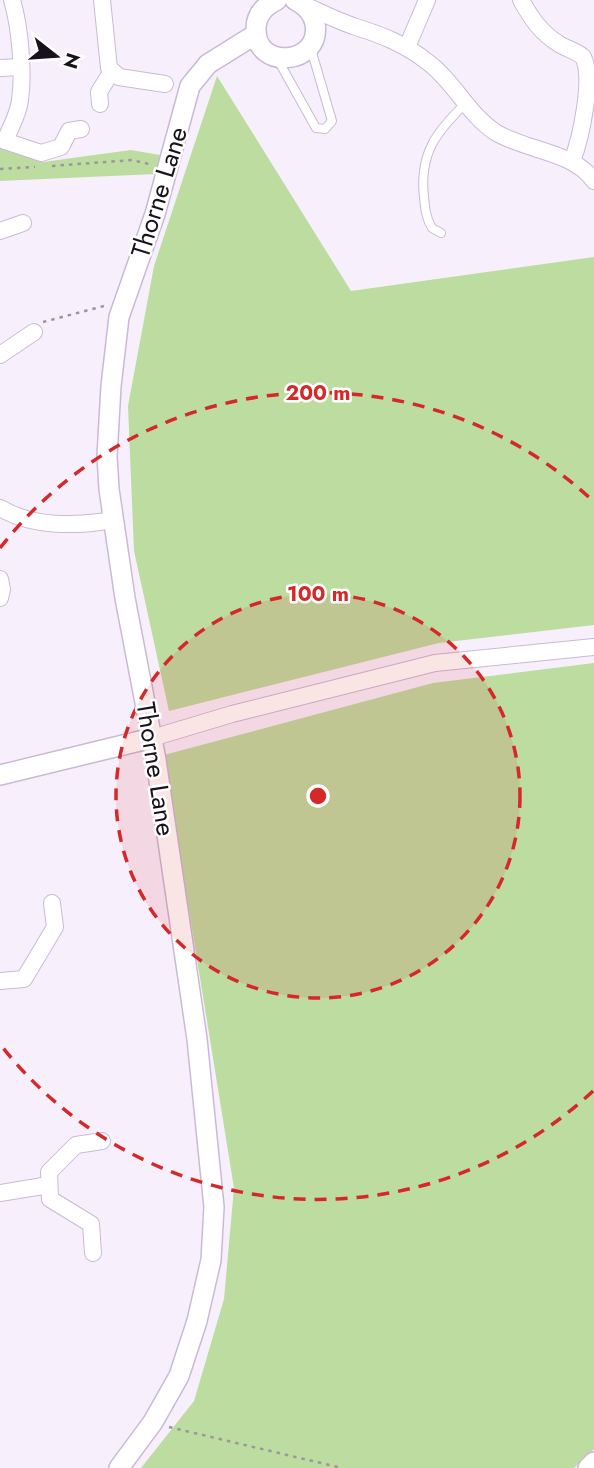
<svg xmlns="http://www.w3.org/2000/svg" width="594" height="1468" viewBox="0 0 594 1468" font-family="Jost,sans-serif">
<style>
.green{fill:#bcdca0}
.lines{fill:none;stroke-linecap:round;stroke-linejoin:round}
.service-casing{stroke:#c9b9d7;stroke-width:10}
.minor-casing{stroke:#c9b9d7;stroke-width:18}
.tertiary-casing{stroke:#c9b9d7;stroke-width:22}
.path{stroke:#9d96a1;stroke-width:2.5;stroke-dasharray:3.5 5;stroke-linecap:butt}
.service{stroke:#fff;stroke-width:8}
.minor{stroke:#fff;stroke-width:16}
.tertiary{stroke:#fff;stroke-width:19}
.ring{fill:none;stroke:#d62828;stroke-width:3.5;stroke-dasharray:12 9}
.labels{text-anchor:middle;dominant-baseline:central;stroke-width:5;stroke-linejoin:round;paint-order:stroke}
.street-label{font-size:26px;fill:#18121c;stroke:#fff}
.centre{fill:#d62828;stroke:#fff;stroke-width:3.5}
.ring-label{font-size:21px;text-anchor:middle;font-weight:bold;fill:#d62828;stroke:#fff;stroke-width:5;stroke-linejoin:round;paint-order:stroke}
</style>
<rect width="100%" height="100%" fill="#f7f0fc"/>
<g class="green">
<path d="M217 76 351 291 594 257V625L439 643 169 711 134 551 128 406 154 266Z"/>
<path d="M0 145 43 162 131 150 160 155 156 174 0 181Z"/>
<path d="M594 663V1449L574 1468H141L194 1401 224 1299 234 1188 164 755 433 683Z"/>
</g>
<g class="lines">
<defs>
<g id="service">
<path d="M278 60 316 128 325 129 332 121 311 49"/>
<path d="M441 233 432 228C426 218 425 209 424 197 419 153 437 131 466 103"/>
</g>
<g id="minor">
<path d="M12 0C20 27 24 72 20 100 19 113 10 128 5 141L41 153 61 147 69 131 81 129"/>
<path d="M102 0 109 68 119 77 165 84"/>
<path d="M521 0C531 18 541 33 559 44 567 49 577 51 583 57 594 77 581 138 572 161"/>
<path d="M304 5C320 12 336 20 353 26 382 35 405 44 429 63 455 83 468 114 495 132 526 151 573 151 594 181"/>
<path d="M407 47 427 0"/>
<path d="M0 68 21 67"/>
<path d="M100 104 99 92 112 71"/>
<path d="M0 231 23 223"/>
<path d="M0 355 34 332"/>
<path d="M0 508C34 528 76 526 114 520"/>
<path d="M0 579 2 589 0 598"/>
<path d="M152 738 232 714 435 663 594 647"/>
<path d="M0 981 24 979 55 927 52 903"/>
<path d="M0 1193 49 1185"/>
<path d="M93 1253 91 1224 50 1199 49 1172 76 1145 102 1141"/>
</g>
<g id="tertiary">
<path d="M277 0C264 6 256 15 256 29 255 71 322 65 315 24 313 12 305 5 295 0"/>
<path d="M0 775 152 738"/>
<path d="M119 1468 153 1422 179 1376 197 1321 211 1260 214 1207 197 1039 156 760 125 598 109 489 107 456 111 386 119 317 155 214 190 86 208 64 256 34"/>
<path d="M588 1468 594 1462"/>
</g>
</defs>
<use href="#service" class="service-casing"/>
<use href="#minor" class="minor-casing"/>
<use href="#tertiary" class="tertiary-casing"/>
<g class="path">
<path d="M52 166 132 160 153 165"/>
<path d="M0 169 35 167"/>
<path d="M43 322 104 306"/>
<path d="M169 1427 342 1468"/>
</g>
<use href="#service" class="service"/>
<use href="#minor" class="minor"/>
<use href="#tertiary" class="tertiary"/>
</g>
<circle cx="318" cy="796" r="202" fill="#d62828" fill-opacity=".12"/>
<g class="ring">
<circle cx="318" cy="796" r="202"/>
<path d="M593 1091A403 403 0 0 1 0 1044M0 548A403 403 0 0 1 593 501"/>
</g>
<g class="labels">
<g class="street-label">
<text transform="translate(159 192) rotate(-73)">Thorne Lane</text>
<text transform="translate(156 769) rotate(81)">Thorne Lane</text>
</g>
</g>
<circle cx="318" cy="796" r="10" class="centre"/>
<g class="ring-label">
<text x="318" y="400">200 m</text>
<text x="318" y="601">100 m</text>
</g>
<g transform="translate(56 56) rotate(107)" stroke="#ffffff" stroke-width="5" paint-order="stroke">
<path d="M0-5L12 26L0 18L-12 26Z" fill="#18121c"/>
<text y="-10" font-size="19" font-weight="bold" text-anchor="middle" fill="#18121c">N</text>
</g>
</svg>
